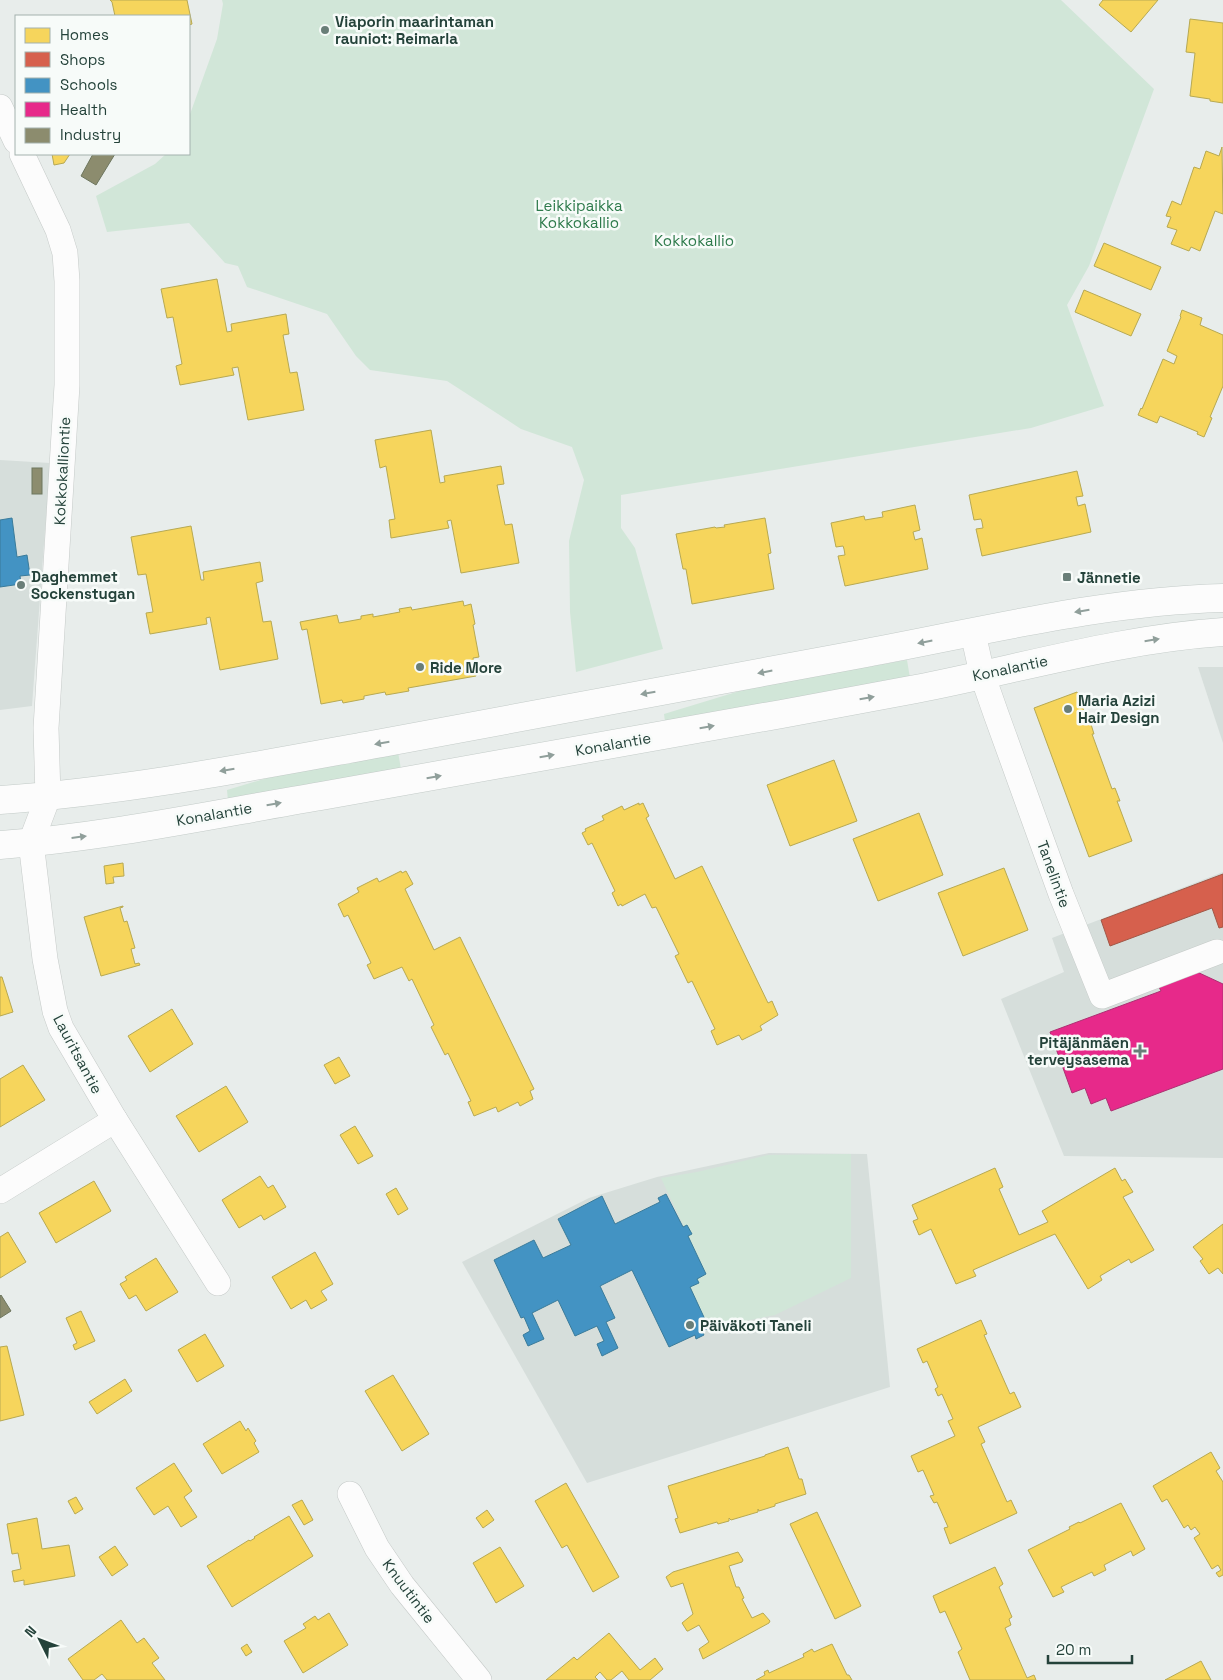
<svg xmlns="http://www.w3.org/2000/svg" width="1223" height="1680" viewBox="0 0 1223 1680" font-family="'Space Grotesk',sans-serif">
<style>
.built{fill:#d6dedb}
.green{fill:#d1e6d8}
.homes{fill:#f6d55c;stroke:#b7a952}
.shops{fill:#d6604d;stroke:#a15747}
.schools{fill:#4393c3;stroke:#3a7b9a}
.health{fill:#e7298a;stroke:#ac3072}
.industry{fill:#8c8c6e;stroke:#6d765e}
.lines{fill:none;stroke-linecap:round;stroke-linejoin:round}
.street-casing{stroke:#c5cac8;stroke-width:26}
.secondary-casing{stroke:#c3cbc8;stroke-width:29}
.street{stroke:#fcfcfc;stroke-width:25}
.secondary{stroke:#fcfcfc;stroke-width:28}
.oneway{fill:#909f9b}
.poi-dot{fill:#697e78;stroke:#f7fbf9;stroke-width:2}
.labels{text-anchor:middle;dominant-baseline:central;stroke-width:5;stroke-linejoin:round;paint-order:stroke}
.poi-label{font-size:15px;font-weight:bold;fill:#24423a;stroke:#f7fbf9;text-anchor:start}
.park-label{font-size:15px;fill:#2d7a4b;stroke:#f7fbf9}
.street-label{font-size:15px;fill:#24423a;stroke:#f7fbf9}
</style>
<rect width="100%" height="100%" fill="#e8edeb"/>
<g class="built">
<path d="M0 460 50 463 32 706 0 710Z"/>
<path d="M1198 667H1223V743Z"/>
<path d="M1223 872V1158L1064 1156 1001 999 1064 972 1052 938Z"/>
<path d="M769 1153 867 1154 890 1387 587 1483 462 1262 589 1198 657 1177Z"/>
</g>
<g class="green">
<path d="M222 0H1061L1154 89 1089 266 1067 305 1104 406 1031 428 621 495V528L635 548 663 649 576 672 570 612 569 541 584 480 572 447 521 429 447 381 370 370 356 356 327 314 247 287 238 266 225 263 189 223 107 232 96 196 155 164 166 154H189V117L217 39 223 4Z"/>
<path d="M907 660 910 678 665 722 664 714 756 686Z"/>
<path d="M398 752 401 769 228 801 227 790 307 766Z"/>
<path d="M851 1154V1278L775 1315 709 1328 687 1283 706 1274 661 1178 697 1172 768 1155Z"/>
</g>
<g class="homes">
<path d="M110 0H187L192 24 189 25V16H115L112 2Z"/>
<path d="M1103 0H1158L1131 32 1099 5Z"/>
<path d="M1190 19 1223 23V103L1210 101V99L1190 96 1195 53 1186 52Z"/>
<path d="M1222 147 1223 214 1215 211 1200 251 1191 247 1189 251 1171 244 1177 230 1167 227 1171 217 1166 216 1172 201 1181 205 1194 167 1200 169 1206 151 1219 156Z"/>
<path d="M52 154H70L64 163 54 165Z"/>
<path d="M1104 243 1161 267 1151 290 1094 266Z"/>
<path d="M217 279 227 332 232 331 231 324 286 314 289 334 283 335 290 373 297 372 304 410 248 420 238 367 232 368 234 375 180 385 176 366 182 364 173 317 167 318 161 289Z"/>
<path d="M1084 290 1141 314 1131 336 1075 312Z"/>
<path d="M1182 310 1202 318 1200 325 1223 335V386L1210 417 1212 418 1204 437 1197 434 1198 432 1160 416 1157 423 1138 415 1141 408 1142 409 1163 359 1174 364 1177 356 1167 351 1181 317 1180 316Z"/>
<path d="M431 430 440 483 445 482 444 476 501 466 504 484 497 485 505 525 512 524 519 563 461 573 451 520 447 521 449 528 391 538 389 520 395 519 386 466 380 468 375 440Z"/>
<path d="M1077 471 1083 496 1076 497 1078 506 1085 504 1091 532 982 556 976 529 983 528 982 522 981 519 974 520 969 495Z"/>
<path d="M915 505 920 530 913 532 915 540 922 538 928 569 845 586 838 556 845 555 844 549 843 546 836 547 831 523 864 516 865 520 883 517 882 512Z"/>
<path d="M765 518 771 553 768 554 774 589 692 604 686 569H683L676 534 715 527 716 528 725 527 724 525Z"/>
<path d="M191 526 201 580H204L203 572 260 562 263 581 256 583 263 622 271 621 278 659 220 670 210 617 206 618 207 624 150 634 146 613 153 612 146 574 138 575 131 537Z"/>
<path d="M463 601 464 606 471 604 475 624 473 625 479 657 473 658 476 676 408 688 409 691 386 695 385 692 364 696V699L343 703 342 700 321 704 307 629 302 630 300 622 337 615 339 623 361 619V616L373 614V617L400 612 399 609 411 607 412 610Z"/>
<path d="M1077 692 1088 722 1090 721 1094 734H1092L1112 789 1115 788 1120 801H1117L1132 841 1089 857 1034 708Z"/>
<path d="M834 760 857 821 790 846 767 785Z"/>
<path d="M639 803V805L643 803 649 816 646 818 675 879 702 866 768 1003 772 1001 778 1015 760 1026 762 1030 742 1040 739 1035 717 1045 711 1031 715 1029 692 981 688 983 675 956 679 954 656 907 652 908 645 894 622 906 621 904 618 906 612 893 615 891 592 843 588 845 582 833 586 831 585 829 604 820 602 816 622 806 624 810Z"/>
<path d="M919 813 943 875 878 901 853 839Z"/>
<path d="M123 863 124 876 113 877 114 883 106 884 104 866Z"/>
<path d="M1004 868 1028 930 963 956 938 893Z"/>
<path d="M401 871 402 873 406 871 413 884 405 889 434 950 460 937 534 1089 530 1091 533 1099 520 1106 518 1102 498 1112 496 1107 474 1116 468 1102 471 1101 448 1053 445 1055 431 1027 434 1025 412 979 409 981 402 967 374 979 367 965 371 963 348 915 344 917 338 904 359 892 357 888 377 878 379 882Z"/>
<path d="M123 906V907L120 908 124 922 127 921 135 948 131 949 135 964 139 963 140 965 101 976 84 917Z"/>
<path d="M0 977H2L13 1012 0 1016Z"/>
<path d="M172 1009 193 1044 150 1072 128 1036Z"/>
<path d="M339 1057 350 1076 335 1084 324 1065Z"/>
<path d="M23 1065 45 1100 0 1127V1079Z"/>
<path d="M226 1086 248 1122 199 1152 176 1116Z"/>
<path d="M355 1126 373 1156 358 1164 340 1135Z"/>
<path d="M995 1168 1003 1187 999 1189 1019 1235 1048 1222 1042 1211 1115 1168 1122 1181 1125 1179 1133 1192 1123 1197 1154 1250 1131 1263 1129 1259 1100 1276 1102 1280 1088 1289 1055 1234 973 1270 976 1276 956 1284 931 1229 919 1235 913 1221 918 1219 912 1205Z"/>
<path d="M260 1176 268 1188 273 1185 286 1207 264 1220 261 1215 239 1228 222 1200Z"/>
<path d="M94 1181 111 1211 56 1243 39 1213Z"/>
<path d="M396 1188 408 1209 398 1215 386 1194Z"/>
<path d="M1223 1224V1274L1218 1268 1209 1274 1200 1261 1203 1259 1193 1247Z"/>
<path d="M8 1232 26 1262 0 1278V1237Z"/>
<path d="M315 1252 333 1284 321 1291 327 1300 311 1309 306 1300 291 1309 272 1277Z"/>
<path d="M156 1258 178 1292 146 1311 136 1295 129 1299 120 1284 127 1280 125 1277Z"/>
<path d="M81 1311 95 1341 75 1350 73 1345 77 1343 66 1318Z"/>
<path d="M981 1320 987 1334 984 1335 1010 1394 1014 1392 1021 1407 978 1427 985 1442 981 1444 1007 1502 1011 1500 1017 1513 950 1544 944 1528 948 1527 937 1502 934 1503 930 1496 934 1495 923 1470 918 1472 911 1456 955 1436 948 1421 953 1419 942 1394 938 1396 935 1389 938 1387 927 1361 923 1363 917 1349Z"/>
<path d="M205 1334 224 1366 197 1382 178 1350Z"/>
<path d="M7 1346 24 1415 0 1421V1347Z"/>
<path d="M393 1375 429 1434 402 1451 365 1391Z"/>
<path d="M125 1379 132 1391 97 1414 89 1402Z"/>
<path d="M240 1421 246 1431 248 1428 256 1441 254 1443 259 1452 222 1474 203 1444Z"/>
<path d="M788 1447 799 1479H802L806 1494 775 1504V1506L759 1511 758 1509V1512L731 1520 729 1518V1521L718 1524 717 1522 680 1533 675 1519 678 1518 668 1486 765 1456V1455Z"/>
<path d="M1211 1452 1220 1468 1216 1471 1223 1482V1575L1219 1577 1216 1573 1221 1570 1218 1565 1212 1569 1194 1538 1200 1534 1195 1527 1191 1530 1188 1525 1184 1528 1167 1499 1162 1502 1153 1486Z"/>
<path d="M174 1463 192 1491 184 1497 197 1517 181 1527 168 1506 154 1515 136 1488Z"/>
<path d="M566 1483 619 1577 593 1592 567 1545 562 1548 535 1501Z"/>
<path d="M76 1497 83 1509 75 1514 68 1501Z"/>
<path d="M302 1500 313 1520 304 1525 292 1505Z"/>
<path d="M1121 1503 1145 1549 1133 1556 1131 1551 1104 1565 1106 1570 1094 1576 1092 1572 1061 1587 1064 1592 1053 1597 1028 1550 1070 1529 1069 1527 1079 1522 1080 1523Z"/>
<path d="M487 1510 494 1520 483 1528 476 1518Z"/>
<path d="M817 1512 861 1606 835 1619 790 1524Z"/>
<path d="M289 1516 313 1556 232 1607 207 1566 249 1540 250 1541 255 1538 254 1537Z"/>
<path d="M37 1518 42 1549 69 1545 75 1576 24 1585V1580L14 1582 12 1571 21 1569 18 1553 12 1554 7 1524Z"/>
<path d="M115 1546 128 1565 112 1576 99 1557Z"/>
<path d="M500 1547 524 1586 496 1603 473 1563Z"/>
<path d="M738 1552 743 1560 742 1562 729 1566 736 1587H739L744 1598 742 1599 752 1618 763 1613 770 1621 769 1623 703 1659 699 1649 709 1642 699 1625 688 1631H687L682 1623 693 1614 683 1583 671 1587 666 1577 673 1572Z"/>
<path d="M995 1567 1003 1584 999 1587 1012 1617 1009 1619 1011 1625 1005 1628 1027 1678 1034 1675 1036 1680H970L958 1652 962 1649 945 1611 940 1613 933 1596Z"/>
<path d="M329 1613 348 1645 303 1673 284 1641 306 1628 303 1624 315 1616 318 1620Z"/>
<path d="M121 1620 137 1643 144 1638 159 1658 152 1663 165 1680H107L102 1674 94 1680H83L68 1659Z"/>
<path d="M609 1633 640 1670 655 1658 663 1669 650 1680H629L622 1671 611 1680H607L600 1672 595 1677 598 1680H546L574 1657 577 1660Z"/>
<path d="M247 1644 252 1652 246 1656 241 1648Z"/>
<path d="M832 1644 847 1675H849L852 1680H756L765 1675 764 1672 768 1670 769 1673 804 1657 803 1654 812 1649 814 1652Z"/>
<path d="M1201 1661 1211 1680H1165Z"/>
</g>
<path class="shops" d="M1223 874V927L1219 928 1212 908 1110 946 1101 920Z"/>
<g class="schools">
<path d="M12 518 17 557 27 555 30 575 20 576 21 584 0 587V520Z"/>
<path d="M666 1194 683 1227 687 1225 692 1234 688 1236 706 1274 697 1279 699 1283 690 1287 709 1328 702 1331 704 1335 696 1339 695 1335 669 1347 632 1270 600 1286 615 1318 606 1322 618 1348 602 1356 597 1344 604 1341 597 1326 575 1336 558 1300 532 1313 544 1339 528 1346 523 1335 530 1331 524 1317 521 1318 494 1260 534 1240 543 1258 571 1245 558 1219 602 1196 615 1224 660 1202 658 1198Z"/>
</g>
<path class="health" d="M1195 971 1223 984V1069L1111 1111 1106 1098 1091 1104 1085 1088 1072 1093 1050 1032 1161 991 1158 985Z"/>
<g class="industry">
<path d="M93 154H115L96 185 81 176Z"/>
<rect x="32" y="468" width="10" height="26"/>
<path d="M1 1295 11 1311 0 1318V1296Z"/>
</g>
<g class="lines">
<defs>
<g id="street">
<path d="M0 107 16 141"/>
<path d="M22 154 58 230 65 253 67 281V385L46 728 48 797 31 842 45 959 55 1011 61 1028 115 1120 218 1283"/>
<path d="M973 633 982 674 996 714 1061 894 1102 996 1217 952"/>
<path d="M0 1191 115 1120"/>
<path d="M350 1494 377 1548 402 1585 479 1680"/>
</g>
<g id="secondary">
<path d="M0 800C129 791 255 766 382 743 543 713 705 683 866 653 985 631 1102 601 1223 598"/>
<path d="M0 845C108 837 214 814 321 796 520 762 718 726 916 689 1019 669 1119 639 1223 632"/>
</g>
</defs>
<use href="#street" class="street-casing"/>
<use href="#secondary" class="secondary-casing"/>
<use href="#street" class="street"/>
<use href="#secondary" class="secondary"/>
</g>
<defs><path id="oneway-solid" d="M-6-.8H1V-3.2L6.5 0L1 3.2V.8H-6Z" transform="scale(1.25)"/></defs>
<g class="oneway">
<use href="#oneway-solid" transform="translate(1082 611) rotate(171)"/>
<use href="#oneway-solid" transform="translate(1152 640) rotate(-9)"/>
<use href="#oneway-solid" transform="translate(925 642) rotate(169)"/>
<use href="#oneway-solid" transform="translate(765 672) rotate(169)"/>
<use href="#oneway-solid" transform="translate(648 693) rotate(170)"/>
<use href="#oneway-solid" transform="translate(867 698) rotate(-10)"/>
<use href="#oneway-solid" transform="translate(707 727) rotate(-10)"/>
<use href="#oneway-solid" transform="translate(382 743) rotate(170)"/>
<use href="#oneway-solid" transform="translate(547 756) rotate(-10)"/>
<use href="#oneway-solid" transform="translate(227 770) rotate(171)"/>
<use href="#oneway-solid" transform="translate(434 777) rotate(-10)"/>
<use href="#oneway-solid" transform="translate(274 804) rotate(-10)"/>
<use href="#oneway-solid" transform="translate(79 837) rotate(-7)"/>
</g>
<g class="poi-dot">
<circle cx="325" cy="30" r="5"/>
<rect x="1062" y="572" width="10" height="10" rx="2.5"/>
<circle cx="21" cy="585" r="5"/>
<circle cx="420" cy="667" r="5"/>
<circle cx="1068" cy="709" r="5"/>
<path d="M1137.5 1043.5h5v5h5v5h-5v5h-5v-5h-5v-5h5z"/>
<circle cx="690" cy="1325" r="5"/>
</g>
<g class="labels">
<g class="poi-label">
<text x="335" y="21">Viaporin maarintaman<tspan x="335" dy="17">rauniot: Reimarla</tspan></text>
<text x="31" y="576">Daghemmet<tspan x="31" dy="17">Sockenstugan</tspan></text>
<text x="1077" y="577">Jännetie</text>
<text x="430" y="667">Ride More</text>
<text x="1078" y="700">Maria Azizi<tspan x="1078" dy="17">Hair Design</tspan></text>
<text x="1129" y="1042" text-anchor="end">Pitäjänmäen<tspan x="1129" dy="17">terveysasema</tspan></text>
<text x="700" y="1325">Päiväkoti Taneli</text>
</g>
<g class="park-label">
<text x="579" y="205">Leikkipaikka<tspan x="579" dy="17">Kokkokallio</tspan></text>
<text x="694" y="240">Kokkokallio</text>
</g>
<g class="street-label">
<text transform="translate(62 471) rotate(-87)">Kokkokalliontie</text>
<text transform="translate(1010 668) rotate(-12)">Konalantie</text>
<text transform="translate(613 744) rotate(-10)">Konalantie</text>
<text transform="translate(214 814) rotate(-10)">Konalantie</text>
<text transform="translate(1054 874) rotate(70)">Tanelintie</text>
<text transform="translate(78 1054) rotate(62)">Lauritsantie</text>
<text transform="translate(409 1591) rotate(53)">Knuutintie</text>
</g>
</g>
<rect x="15" y="15" width="175" height="140" fill="#f7fbf9" stroke="#a3b1ad"/>
<rect x="25" y="28" width="25" height="15" fill="#f6d55c" stroke="#a3b1ad"/>
<text x="60" y="40" font-size="15" fill="#24423a">Homes</text>
<rect x="25" y="52" width="25" height="15" fill="#d6604d" stroke="#a3b1ad"/>
<text x="60" y="65" font-size="15" fill="#24423a">Shops</text>
<rect x="25" y="78" width="25" height="15" fill="#4393c3" stroke="#a3b1ad"/>
<text x="60" y="90" font-size="15" fill="#24423a">Schools</text>
<rect x="25" y="102" width="25" height="15" fill="#e7298a" stroke="#a3b1ad"/>
<text x="60" y="115" font-size="15" fill="#24423a">Health</text>
<rect x="25" y="128" width="25" height="15" fill="#8c8c6e" stroke="#a3b1ad"/>
<text x="60" y="140" font-size="15" fill="#24423a">Industry</text>
<g transform="translate(40 1640) rotate(312)" stroke="#f7fbf9" stroke-width="4" paint-order="stroke">
<path d="M0-4L9 19L0 12L-9 19Z" fill="#24423a"/>
<text y="-8" font-size="14" font-weight="bold" text-anchor="middle" fill="#24423a">N</text>
</g>
<path d="M1048 1655v8h84v-8" fill="none" stroke="#24423a" stroke-width="2.5"/>
<text x="1056" y="1655" font-size="15" fill="#24423a" stroke="#f7fbf9" stroke-width="4" paint-order="stroke">20 m</text>
</svg>
